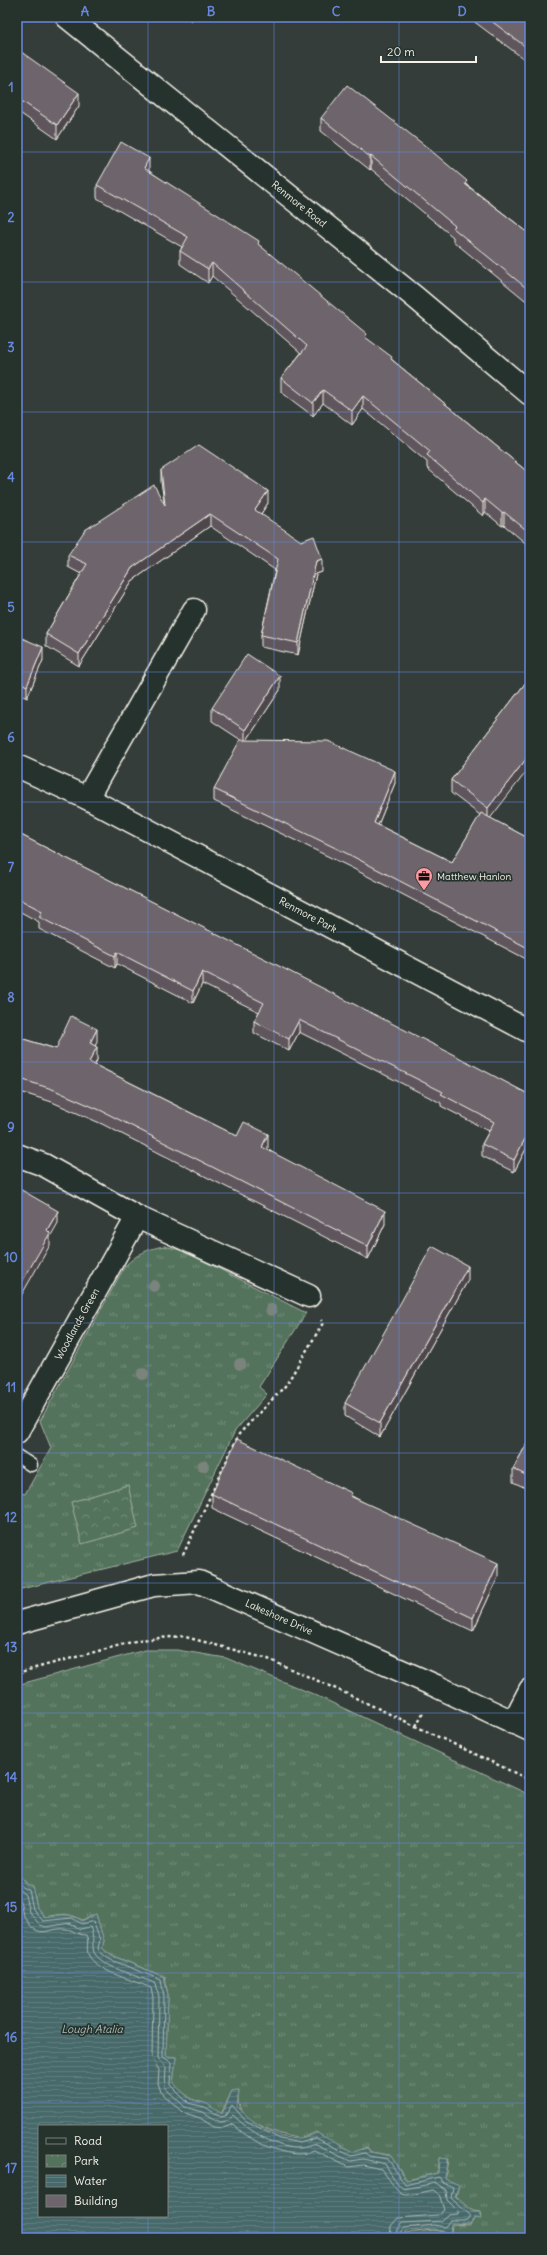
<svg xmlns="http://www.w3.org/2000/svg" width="547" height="2255" viewBox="0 0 547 2255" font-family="Delius,sans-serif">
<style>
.grass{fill:url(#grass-tufts);stroke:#a4b2a2}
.park{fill:url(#park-crowns);stroke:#a4b2a2}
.water{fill:url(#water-rules);stroke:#8c9f9d;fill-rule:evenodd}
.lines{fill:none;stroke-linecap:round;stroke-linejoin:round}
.shore{stroke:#aebbb6;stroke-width:1}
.lane-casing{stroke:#f4f1e8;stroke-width:15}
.street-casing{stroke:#f4f1e8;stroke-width:25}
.path{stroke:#f4f1e8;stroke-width:2.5;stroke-dasharray:3 3;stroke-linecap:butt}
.lane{stroke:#26332d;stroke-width:12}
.street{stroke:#26332d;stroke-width:22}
.tree{fill:#7a847b}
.wall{fill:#5f575d;stroke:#f4f1e8}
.shaded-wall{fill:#4d474c;stroke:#f4f1e8}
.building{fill:#6e656c;stroke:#f4f1e8}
.grid{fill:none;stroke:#6887de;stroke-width:1;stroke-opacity:0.55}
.labels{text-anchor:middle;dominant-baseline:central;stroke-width:3.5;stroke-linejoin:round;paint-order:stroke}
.street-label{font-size:10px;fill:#f4f1e8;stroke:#26332d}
.poi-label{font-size:10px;fill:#f4f1e8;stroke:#26332d;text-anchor:start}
.water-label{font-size:11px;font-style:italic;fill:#aebbb6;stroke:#26332d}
.neatline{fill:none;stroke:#6887de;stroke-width:1.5}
.grid-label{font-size:13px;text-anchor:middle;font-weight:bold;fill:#6887de}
</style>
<defs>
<pattern id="grass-tufts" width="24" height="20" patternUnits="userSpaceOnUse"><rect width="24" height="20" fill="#53735c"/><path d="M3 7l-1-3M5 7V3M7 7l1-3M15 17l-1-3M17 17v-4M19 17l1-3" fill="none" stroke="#758e7b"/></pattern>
<pattern id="park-crowns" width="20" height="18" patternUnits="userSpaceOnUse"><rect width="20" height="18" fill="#53735c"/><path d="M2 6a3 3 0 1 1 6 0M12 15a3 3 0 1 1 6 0" fill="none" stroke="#758e7b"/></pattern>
<pattern id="water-rules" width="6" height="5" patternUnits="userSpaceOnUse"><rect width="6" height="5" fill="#46696b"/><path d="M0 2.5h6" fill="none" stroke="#617f80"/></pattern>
</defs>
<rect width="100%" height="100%" fill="#343d3a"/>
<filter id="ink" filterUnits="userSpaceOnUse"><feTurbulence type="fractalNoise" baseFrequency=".025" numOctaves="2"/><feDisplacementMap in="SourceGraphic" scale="8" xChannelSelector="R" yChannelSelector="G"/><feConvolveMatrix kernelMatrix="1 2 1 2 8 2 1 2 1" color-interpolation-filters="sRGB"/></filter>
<g filter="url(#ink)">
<g class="grass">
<path d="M164 1246 184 1251 306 1313 259 1387 267 1394 235 1431 177 1551 17 1590V1492L25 1494 51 1448 40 1421 125 1266C137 1254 147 1249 164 1246Z"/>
<path d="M145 1650H177L226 1658 313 1694 530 1795V2238H405V2233L434 2230 451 2233 452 2224 470 2225 475 2218 482 2219 481 2212 473 2211 456 2196 459 2185 445 2179 448 2159 439 2158 437 2173 407 2180 390 2155 371 2152 367 2147 353 2152 326 2139 316 2132C311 2134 304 2139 299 2138 283 2137 243 2122 239 2105 237 2101 239 2094 239 2090L232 2091 221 2114 207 2104 191 2099 173 2084 176 2057 166 2056 168 1996 165 1977 111 1955 102 1948 104 1941 96 1914 82 1920C69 1912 59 1914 45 1917L37 1908 33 1886 28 1885 20 1876H17V1685Z"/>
</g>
<path class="park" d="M128 1485 138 1528 82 1544 71 1502Z"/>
<path class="water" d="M17 1877H21L26 1885 32 1886 37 1908 45 1918C60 1915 69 1912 82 1921L96 1914 104 1941 102 1948 110 1955 164 1977 168 1996 166 2056 176 2057 173 2083 190 2099 207 2104 222 2114 232 2091 239 2090 237 2106C251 2122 276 2139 299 2139 304 2139 312 2135 317 2133L353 2152 367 2148 370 2152 391 2156 406 2181 438 2173 439 2158 447 2159 445 2179 459 2185 455 2196 472 2212H480L481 2219 474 2218 470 2224 451 2223 450 2233 434 2229 405 2231V2238H17ZM39 2126H167V2216H39Z"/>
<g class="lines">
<g class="shore">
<path d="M17 1881 23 1888 29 1890 33 1909 43 1921 72 1918 82 1924 93 1921 100 1940 98 1948 100 1952 109 1959 161 1980 164 1997 163 2057 171 2062 170 2085 188 2103 205 2107 221 2117 225 2116 232 2105 245 2120 280 2139 300 2143 316 2138 351 2156 365 2153 369 2156 388 2159 405 2185 439 2177 443 2183 453 2187 451 2198 470 2215 467 2220H450L445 2227 434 2225 404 2228 401 2231V2238"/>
<path d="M17 1888 25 1895 29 1912 40 1925 46 1927 70 1923 80 1929 90 1927C95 1937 91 1949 95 1954 106 1969 140 1976 156 1984L159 1997 158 2058 166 2067 165 2088 185 2107 203 2112 220 2122 226 2121 233 2115C248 2130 278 2150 300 2148 305 2148 311 2145 315 2144L350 2161 363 2159 385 2164 398 2185 404 2189 436 2183 446 2190 447 2200 458 2211V2214L448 2215 441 2221 402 2223 397 2229 396 2238"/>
<path d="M17 1897C22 1901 21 1909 23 1914 38 1943 47 1927 66 1929 73 1930 78 1935 86 1935 90 1942 85 1949 89 1956 100 1973 134 1980 151 1988L153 1997 152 2058 159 2070 158 2083 161 2092 182 2112 200 2118 214 2127 223 2128 233 2124C248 2140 278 2154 299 2154 304 2154 309 2152 314 2150L348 2167 363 2165 381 2169C405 2198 393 2199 433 2190L439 2194 444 2210 438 2215 398 2218 391 2226 390 2238"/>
</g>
<defs>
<path id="lane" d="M17 1456 31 1465"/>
<g id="street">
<path d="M67 17 416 298 530 394"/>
<path d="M17 766 87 798 530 1032"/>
<path d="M87 798 194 610"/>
<path d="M17 1155 44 1165 137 1217 309 1296"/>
<path d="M17 1432 137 1217"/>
<path d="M17 1623 154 1585 199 1582 436 1686 530 1730"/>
<path d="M513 1723 530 1690"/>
</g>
</defs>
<use href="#lane" class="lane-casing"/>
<use href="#street" class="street-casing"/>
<g class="path">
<path d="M183 1555 239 1434 286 1385 323 1323 321 1320"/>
<path d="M17 1673 139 1640 182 1636 268 1659 343 1692 530 1780"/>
<path d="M416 1726 424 1711"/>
</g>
<use href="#lane" class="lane"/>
<use href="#street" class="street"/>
</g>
<g class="tree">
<circle cx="154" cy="1286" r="6"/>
<circle cx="271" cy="1310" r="6"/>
<circle cx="240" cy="1364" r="6"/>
<circle cx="143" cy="1374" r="6"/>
<circle cx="203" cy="1466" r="6"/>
</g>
<g class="wall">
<path d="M187 17H195L191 21Z"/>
<path d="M456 17H464L461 21Z"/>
<path d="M468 17H530V68L528 66V62Z"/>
<path d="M17 49 79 106 57 139 17 111Z"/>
<path d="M321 118 467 185 530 234V304L453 241V237L371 169 370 170 321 131Z"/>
<path d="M149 171 259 245 367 339 530 474V547L504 525 502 526 485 512 483 516 427 468V462L363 409 352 425 323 403 313 416 281 392V378L301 353 212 276 208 283 180 264V251L182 247 97 198V185Z"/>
<path d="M161 470 268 503 261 514 322 572 316 574 298 655 261 647V635L275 570 210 526 132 581 79 666 46 646V634L81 574 68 567V555L164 501 161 482Z"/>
<path d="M17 636 43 660 27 698 17 693Z"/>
<path d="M530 677 490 818 530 839V961L350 867 214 801V789L241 740 212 721V708L280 690 247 740 395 783 378 825 452 862 480 815 451 793V780Z"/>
<path d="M17 833 530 1095V1151L526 1149 514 1172 482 1156V1144L489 1131 441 1106V1103L299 1032 289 1051 254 1033V1021L259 1012 202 984 193 1003 117 964 115 968 39 929V922L17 910Z"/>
<path d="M17 1037 56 1049 97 1042 95 1046 97 1060 95 1065 237 1136 268 1148 267 1149 385 1224 368 1259 102 1124 52 1102 17 1091Z"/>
<path d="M468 1280 380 1437 345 1416V1403Z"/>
<path d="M530 1438V1490L513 1482V1469Z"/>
<path d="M212 1494 352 1496 498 1577 473 1631 212 1508Z"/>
</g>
<g class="shaded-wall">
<path d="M191 17H195L191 21Z"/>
<path d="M461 17H464L461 21Z"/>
<path d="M79 93V106L57 139V125Z"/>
<path d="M371 156V169L370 170V157Z"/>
<path d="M149 158V172L144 168Z"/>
<path d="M212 263V276L208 283V269Z"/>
<path d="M323 390V403L313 416V403Z"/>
<path d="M363 396V409L352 425V411Z"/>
<path d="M268 491V503L255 523V510Z"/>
<path d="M485 499V512L483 516V503Z"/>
<path d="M504 512V525L502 526V513Z"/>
<path d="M210 514V526L132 581 79 666V654L132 568Z"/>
<path d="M322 559V572L316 574 298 655V643L316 561Z"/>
<path d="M43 647V660L27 698V686Z"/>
<path d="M280 676V690L245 743V730Z"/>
<path d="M530 754V767L488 821V808Z"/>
<path d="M395 771V783L374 835V823Z"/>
<path d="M117 952V964L115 968V956Z"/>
<path d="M202 972V984L193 1003V991Z"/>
<path d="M299 1020V1032L289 1051V1039Z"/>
<path d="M97 1029V1042L90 1056V1043Z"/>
<path d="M97 1047V1060L89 1075V1062Z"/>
<path d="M268 1134V1148L262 1160V1147Z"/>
<path d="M526 1137V1149L514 1172V1160Z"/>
<path d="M58 1211V1223L50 1237V1245L17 1303V1291L47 1230Z"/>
<path d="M385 1211V1224L368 1259V1246Z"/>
<path d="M468 1266V1280L380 1437V1423Z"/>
<path d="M498 1563V1577L473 1631V1618Z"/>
</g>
<g class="building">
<path d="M486 17H530V50Z"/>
<path d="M17 49 79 93 57 125 17 98Z"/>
<path d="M347 85 428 148 467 181 465 184 530 234V291L453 228 455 226 371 156 370 157 321 118Z"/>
<path d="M121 142 149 158 144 168 259 241 258 244 367 334 365 337 392 357 391 359 530 474V533L504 512 502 513 485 499 483 503 427 455 430 451 363 396 352 411 323 390 313 403 281 378 307 346 212 263 208 269 180 251 188 237 97 185Z"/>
<path d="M199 445 268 491 255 510 301 541 314 536 322 559 316 561 298 643 261 635 278 559 210 514 132 568 79 654 46 634 87 564 68 555 85 530 154 485 165 505 161 470Z"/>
<path d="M17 636 43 647 27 686 17 681Z"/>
<path d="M247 654 280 676 245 730 212 708Z"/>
<path d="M530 677V754L488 808 451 780Z"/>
<path d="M240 740 328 741 395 771 374 823 452 862 481 813 530 839V949L350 855 214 789Z"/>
<path d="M17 833 460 1058 530 1095V1139L526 1137 514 1160 482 1144 494 1122 441 1094 443 1092 299 1020 289 1039 254 1021 264 1003 202 972 193 991 117 952 115 956 39 917 42 911 17 898Z"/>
<path d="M71 1016 97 1029 90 1043 97 1047 89 1062 237 1136 244 1122 268 1134 262 1147 385 1211 368 1246 102 1111 52 1089 17 1078V1037L56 1049Z"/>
<path d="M18 1188 58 1211 47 1230 50 1233 17 1291V1190Z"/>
<path d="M432 1246 468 1266 380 1423 345 1403Z"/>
<path d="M530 1438V1477L513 1469Z"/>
<path d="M237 1439 352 1493 350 1496 498 1563 473 1618 212 1494Z"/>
</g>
</g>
<path class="grid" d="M148 17V2126M274 17V2238M399 17V2238M17 152H530M17 282H530M17 412H530M17 542H530M17 672H530M17 802H530M17 932H530M17 1062H530M17 1193H530M17 1323H530M17 1453H530M17 1583H530M17 1713H530M17 1843H530M17 1973H530M17 2103H530M148 2216V2238"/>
<defs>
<symbol id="office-pin" viewBox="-11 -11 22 30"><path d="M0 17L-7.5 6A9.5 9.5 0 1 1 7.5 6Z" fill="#ff9aa2" stroke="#26332d"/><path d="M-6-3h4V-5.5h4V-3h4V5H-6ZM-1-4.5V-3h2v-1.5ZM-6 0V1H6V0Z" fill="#111"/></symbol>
</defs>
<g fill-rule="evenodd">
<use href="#office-pin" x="414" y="866" width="20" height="27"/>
</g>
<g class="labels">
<g class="street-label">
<text transform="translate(299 204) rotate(39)">Renmore Road</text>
<text transform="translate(308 915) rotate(28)">Renmore Park</text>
<text transform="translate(77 1324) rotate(-61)">Woodlands Green</text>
<text transform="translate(279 1617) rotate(24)">Lakeshore Drive</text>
</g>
<g class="poi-label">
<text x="437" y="876">Matthew Hanlon</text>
</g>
<g class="water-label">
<text x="92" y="2029">Lough Atalia</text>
</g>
</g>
<rect width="547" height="2255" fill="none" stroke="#26332d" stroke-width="44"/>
<rect x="38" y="2125" width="130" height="92" fill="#26332d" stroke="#787f78"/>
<rect x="46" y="2138" width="20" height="6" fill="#26332d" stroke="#787f78"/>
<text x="74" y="2145" font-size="12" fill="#f4f1e8">Road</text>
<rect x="46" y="2155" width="20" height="12" fill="url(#park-crowns)" stroke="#787f78"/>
<text x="74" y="2165" font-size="12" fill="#f4f1e8">Park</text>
<rect x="46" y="2175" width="20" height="12" fill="url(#water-rules)" stroke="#787f78"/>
<text x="74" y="2185" font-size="12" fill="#f4f1e8">Water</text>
<rect x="46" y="2195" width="20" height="12" fill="#6e656c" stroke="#787f78"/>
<text x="74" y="2205" font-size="12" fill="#f4f1e8">Building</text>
<path d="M381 56v6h95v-6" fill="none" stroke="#f4f1e8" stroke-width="2"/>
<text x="387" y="56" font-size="12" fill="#f4f1e8" stroke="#26332d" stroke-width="3" paint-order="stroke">20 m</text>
<rect x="22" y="22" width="503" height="2211" class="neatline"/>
<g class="grid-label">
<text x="85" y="16">A</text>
<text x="211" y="16">B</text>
<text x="336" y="16">C</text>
<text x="462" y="16">D</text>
<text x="11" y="92">1</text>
<text x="11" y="222">2</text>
<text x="11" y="352">3</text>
<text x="11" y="482">4</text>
<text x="11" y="612">5</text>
<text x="11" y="742">6</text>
<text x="11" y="872">7</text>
<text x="11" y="1002">8</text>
<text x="11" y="1132">9</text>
<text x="11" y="1262">10</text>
<text x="11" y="1392">11</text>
<text x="11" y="1522">12</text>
<text x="11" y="1652">13</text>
<text x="11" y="1782">14</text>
<text x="11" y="1912">15</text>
<text x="11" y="2042">16</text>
<text x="11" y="2173">17</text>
</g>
</svg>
